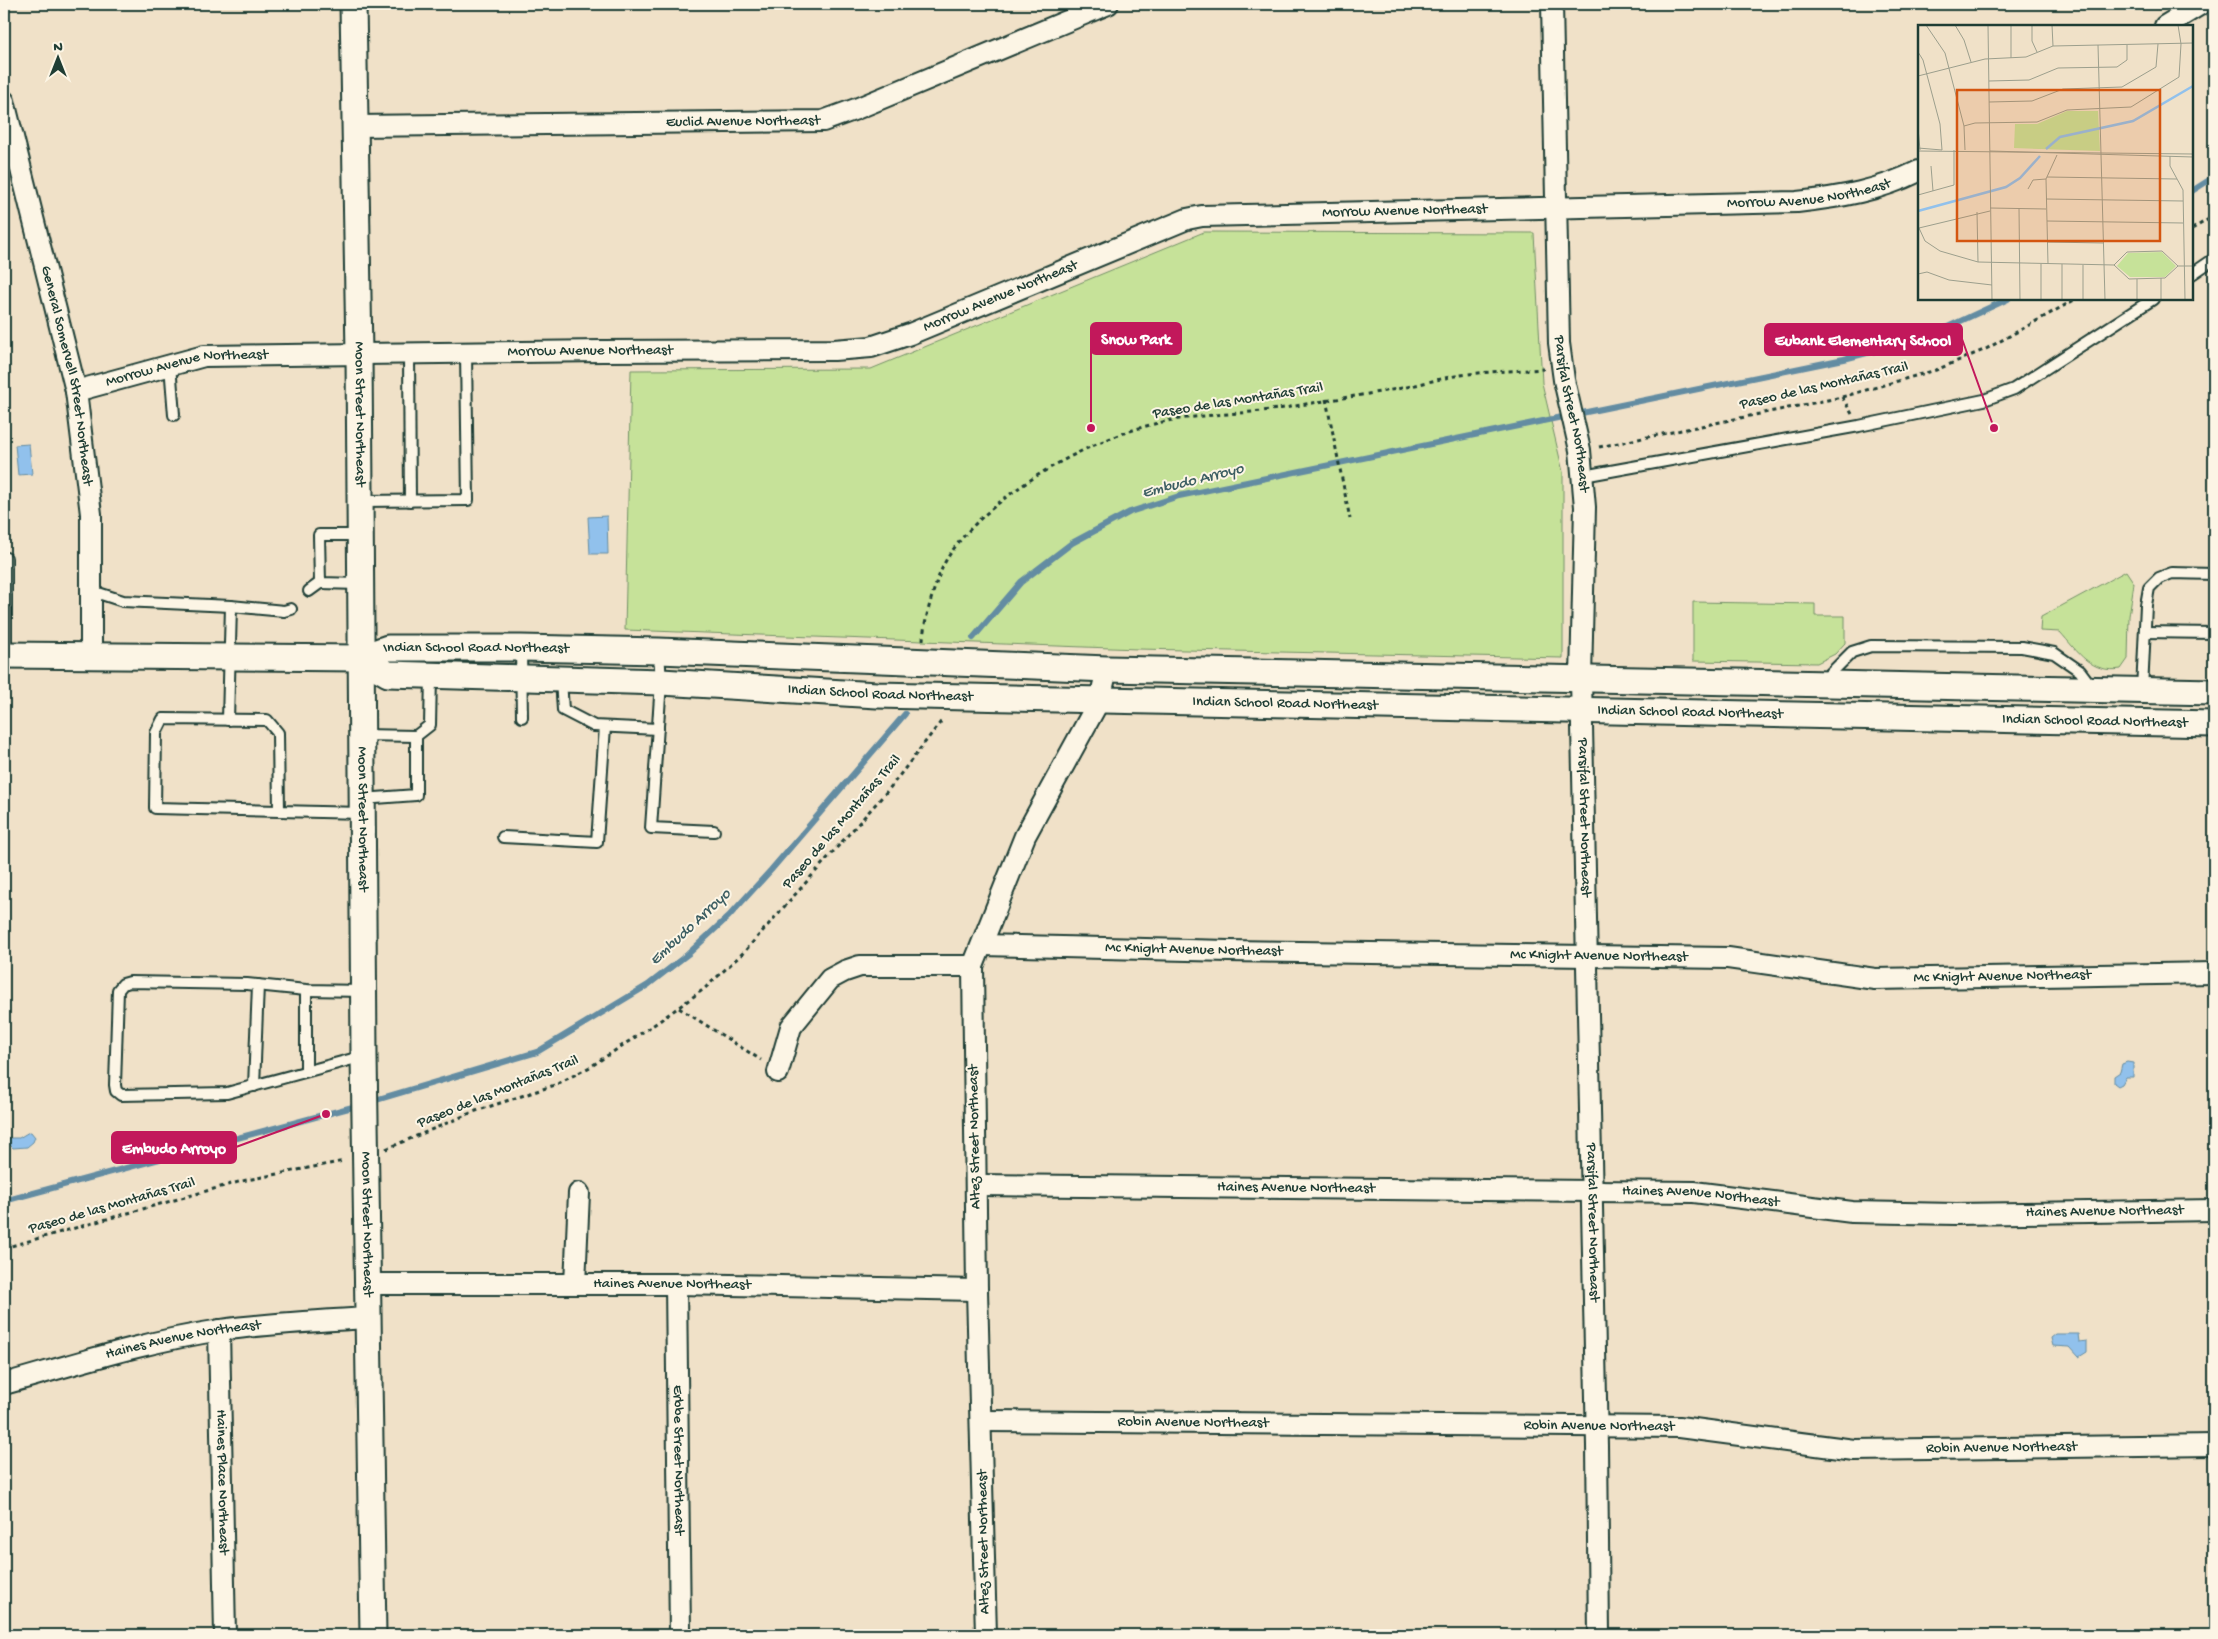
<svg xmlns="http://www.w3.org/2000/svg" width="2218" height="1639" viewBox="0 0 2218 1639" font-family="'Gochi Hand',sans-serif">
<style>
.green{fill:#c6e299;stroke:#729066}
.water{fill:#91c1ec;stroke:#638ca2}
.lines{fill:none;stroke-linecap:round;stroke-linejoin:round}
.stream{stroke:#638ca2;stroke-width:6}
.service-casing{stroke:#1f3d34;stroke-width:14}
.minor-casing{stroke:#1f3d34;stroke-width:24}
.tertiary-casing{stroke:#1f3d34;stroke-width:29}
.path{stroke:#1f3d34;stroke-width:3;stroke-dasharray:4 4;stroke-linecap:butt}
.service{stroke:#fcf5e5;stroke-width:10}
.minor{stroke:#fcf5e5;stroke-width:20}
.tertiary{stroke:#fcf5e5;stroke-width:25}
.labels{text-anchor:middle;dominant-baseline:central;stroke-width:4;stroke-linejoin:round;paint-order:stroke}
.street-label{font-size:15px;fill:#1f3d34;stroke:#fcf5e5}
.water-label{font-size:16px;font-style:italic;fill:#3c5e62;stroke:#fcf5e5}
.inset-river{fill:none;stroke:#91c1ec;stroke-width:2.5}
.inset-road{fill:none;stroke:#9c9f8d;stroke-width:1}
.view{fill:#d45610;fill-opacity:0.15;stroke:#d45610;stroke-width:2.5}
.inset-edge{fill:none;stroke:#1f3d34;stroke-width:2.5}
.leader{fill:none;stroke:#c2185b;stroke-width:2}
.callout-dot{fill:#c2185b;stroke:#fcf5e5;stroke-width:2}
.callout{fill:#c2185b;stroke:#c2185b;stroke-width:2}
.callout-label{font-size:16px;text-anchor:middle;font-weight:bold;fill:#fff}
</style>
<rect width="100%" height="100%" fill="#f0e1c8"/>
<filter id="ink" filterUnits="userSpaceOnUse"><feTurbulence type="fractalNoise" baseFrequency=".02" numOctaves="2"/><feDisplacementMap in="SourceGraphic" scale="10" xChannelSelector="R" yChannelSelector="G"/><feConvolveMatrix kernelMatrix="1 2 1 2 8 2 1 2 1" color-interpolation-filters="sRGB"/></filter>
<g filter="url(#ink)">
<g class="green">
<path d="M1204 232 1534 233 1542 383 1563 472V658L1138 649 625 630 631 370 871 369Z"/>
<path d="M2126 571 2134 583 2129 616 2128 659 2121 669C2091 674 2078 652 2060 632L2040 631 2041 617Z"/>
<path d="M1693 602 1815 604V616H1845V643L1835 654 1817 663 1693 661Z"/>
</g>
<g class="water">
<path d="M29 444 32 474 18 475 15 445Z"/>
<path d="M607 516 608 554H590L588 517Z"/>
<path d="M2127 1062 2133 1063V1077H2126L2122 1084 2118 1086 2114 1083V1076L2120 1072 2122 1064Z"/>
<path d="M29 1132H31L35 1137 33 1142 27 1147 13 1148 8 1143 9 1138H19Z"/>
<path d="M2056 1334H2078L2079 1342 2087 1341V1352L2079 1357 2070 1347 2053 1346 2051 1338Z"/>
</g>
<g class="lines">
<g class="stream">
<path d="M2192 191 2214 177"/>
<path d="M973 638 1021 582 1072 543 1130 512 1179 496 1844 359 1924 338 2008 299"/>
<path d="M369 1102 537 1052 648 985 688 954 729 916 771 870 905 714"/>
<path d="M4 1201 360 1105"/>
</g>
<defs>
<g id="service">
<path d="M2192 274 2214 259"/>
<path d="M409 353 410 501"/>
<path d="M170 365 174 415"/>
<path d="M1583 476 1859 426 1984 400 2014 389 2153 299"/>
<path d="M360 501 468 500 466 353"/>
<path d="M360 535H319L320 583 360 584"/>
<path d="M6 558V654"/>
<path d="M92 591 123 601 231 606 284 611 291 609"/>
<path d="M309 591 320 583"/>
<path d="M2145 632 2214 633"/>
<path d="M521 649 522 717"/>
<path d="M659 652 661 682 651 828 714 831"/>
<path d="M561 680 563 710 594 726 658 729"/>
<path d="M1823 681 1852 652 1871 646 2022 647 2054 653 2080 671 2092 687"/>
<path d="M2142 690 2146 605 2149 588 2159 578 2172 573 2214 574"/>
<path d="M228 720 231 606"/>
<path d="M362 735 416 736"/>
<path d="M362 799 416 795V736L430 725 431 676"/>
<path d="M279 811 278 733 267 720 163 719 156 733 155 808 362 813"/>
<path d="M503 837 597 842 605 727"/>
<path d="M364 991 306 990 247 984 130 982 123 984 118 990 115 1085 116 1091 121 1095 227 1093 364 1056"/>
<path d="M306 1071V990"/>
<path d="M254 1086 258 985"/>
</g>
<g id="minor">
<path id="s1" d="M1552 4 1559 343 1564 380 1580 450 1585 507 1581 678 1597 1446 1599 1635"/>
<path d="M2165 26 2201 4"/>
<path id="s2" d="M4 101 76 391 91 514V656"/>
<path id="s3" d="M354 126 823 121 856 109 1108 4"/>
<path id="s4" d="M76 391 204 356 602 351 834 350 871 347 910 334 1187 219 1202 216 1797 202C1842 197 1878 191 1919 171"/>
<path id="s5" d="M983 945 1229 951 1728 958 1875 979 2214 973"/>
<path d="M778 1072 791 1027 830 979 845 971 860 966H973"/>
<path id="s6" d="M976 1185 1694 1192 1852 1212 1956 1214 2214 1210"/>
<path id="s7" d="M367 1284H676L977 1290"/>
<path d="M575 1284 579 1193"/>
<path id="s8" d="M676 1284 680 1635"/>
<path id="s9" d="M219 1330 225 1635"/>
<path id="s10" d="M4 1384C75 1364 147 1341 221 1330 270 1323 319 1321 368 1318"/>
<path id="s11" d="M981 1421 1679 1427 1854 1450 2214 1445"/>
<path d="M986 1635 977 1290 973 966 1025 836 1100 699 1107 669"/>
</g>
<g id="tertiary">
<path id="s12" d="M353 4 359 354 364 1056 373 1635"/>
<path id="s13" d="M4 655 360 658 388 648H521L659 651 1107 669 2214 692"/>
<path id="s14" d="M360 658 388 674 661 682 877 695 2214 724"/>
</g>
</defs>
<use href="#service" class="service-casing"/>
<use href="#minor" class="minor-casing"/>
<use href="#tertiary" class="tertiary-casing"/>
<g class="path">
<path d="M2192 229 2214 216"/>
<path d="M1842 397 1852 414"/>
<path d="M1326 399 1350 519"/>
<path d="M1599 447 1842 397 1936 370 1986 349 2076 299"/>
<path d="M923 640C924 619 937 574 948 557 988 495 1088 439 1158 423 1201 413 1247 415 1290 407 1327 400 1365 395 1402 388 1422 384 1441 378 1461 375 1489 371 1517 371 1544 369"/>
<path d="M679 1008 761 1060"/>
<path d="M386 1149 473 1112 555 1085 590 1067 658 1022 704 989 744 952 889 789 943 719"/>
<path d="M4 1248 242 1181 344 1161"/>
</g>
<use href="#service" class="service"/>
<use href="#minor" class="minor"/>
<use href="#tertiary" class="tertiary"/>
</g>
</g>
<g class="labels">
<g class="street-label">
<text stroke="none"><textPath href="#s3" startOffset="389">Euclid Avenue Northeast</textPath></text>
<text stroke="none"><textPath href="#s4" startOffset="1764">Morrow Avenue Northeast</textPath></text>
<text stroke="none"><textPath href="#s4" startOffset="1359">Morrow Avenue Northeast</textPath></text>
<text stroke="none"><textPath href="#s4" startOffset="939">Morrow Avenue Northeast</textPath></text>
<text stroke="none"><textPath href="#s4" startOffset="519">Morrow Avenue Northeast</textPath></text>
<text stroke="none"><textPath href="#s4" startOffset="114">Morrow Avenue Northeast</textPath></text>
<text stroke="none"><textPath href="#s2" startOffset="282">General Somervell Street Northeast</textPath></text>
<text transform="translate(1824 386) rotate(-13)">Paseo de las Montañas Trail</text>
<text transform="translate(1238 401) rotate(-9)">Paseo de las Montañas Trail</text>
<text stroke="none"><textPath href="#s12" startOffset="410">Moon Street Northeast</textPath></text>
<text stroke="none"><textPath href="#s1" startOffset="411">Parsifal Street Northeast</textPath></text>
<text stroke="none"><textPath href="#s13" startOffset="474">Indian School Road Northeast</textPath></text>
<text stroke="none"><textPath href="#s14" startOffset="525">Indian School Road Northeast</textPath></text>
<text stroke="none"><textPath href="#s14" startOffset="930">Indian School Road Northeast</textPath></text>
<text stroke="none"><textPath href="#s14" startOffset="1335">Indian School Road Northeast</textPath></text>
<text stroke="none"><textPath href="#s14" startOffset="1740">Indian School Road Northeast</textPath></text>
<text stroke="none"><textPath href="#s1" startOffset="816">Parsifal Street Northeast</textPath></text>
<text stroke="none"><textPath href="#s12" startOffset="815">Moon Street Northeast</textPath></text>
<text transform="translate(842 822) rotate(-49)">Paseo de las Montañas Trail</text>
<text stroke="none"><textPath href="#s5" startOffset="211">Mc Knight Avenue Northeast</textPath></text>
<text stroke="none"><textPath href="#s5" startOffset="616">Mc Knight Avenue Northeast</textPath></text>
<text stroke="none"><textPath href="#s5" startOffset="1021">Mc Knight Avenue Northeast</textPath></text>
<text transform="translate(498 1092) rotate(-22)">Paseo de las Montañas Trail</text>
<text transform="translate(975 1137) rotate(-91)">Altez Street Northeast</text>
<text stroke="none"><textPath href="#s6" startOffset="320">Haines Avenue Northeast</textPath></text>
<text stroke="none"><textPath href="#s6" startOffset="725">Haines Avenue Northeast</textPath></text>
<text transform="translate(112 1206) rotate(-16)">Paseo de las Montañas Trail</text>
<text stroke="none"><textPath href="#s6" startOffset="1130">Haines Avenue Northeast</textPath></text>
<text stroke="none"><textPath href="#s1" startOffset="1221">Parsifal Street Northeast</textPath></text>
<text stroke="none"><textPath href="#s12" startOffset="1220">Moon Street Northeast</textPath></text>
<text stroke="none"><textPath href="#s7" startOffset="305">Haines Avenue Northeast</textPath></text>
<text stroke="none"><textPath href="#s10" startOffset="185">Haines Avenue Northeast</textPath></text>
<text stroke="none"><textPath href="#s11" startOffset="212">Robin Avenue Northeast</textPath></text>
<text stroke="none"><textPath href="#s11" startOffset="618">Robin Avenue Northeast</textPath></text>
<text stroke="none"><textPath href="#s11" startOffset="1022">Robin Avenue Northeast</textPath></text>
<text stroke="none"><textPath href="#s8" startOffset="176">Erbbe Street Northeast</textPath></text>
<text stroke="none"><textPath href="#s9" startOffset="152">Haines Place Northeast</textPath></text>
<text transform="translate(984 1542) rotate(-91)">Altez Street Northeast</text>
</g>
<g class="water-label">
<text transform="translate(1193 482) rotate(-14)">Embudo Arroyo</text>
<text transform="translate(691 928) rotate(-43)">Embudo Arroyo</text>
</g>
</g>
<g transform="translate(1918 25)">
<rect width="275" height="275" fill="#f0e1c8"/>
<path d="M149 86H180L182 126 96 123 97 99H119ZM244 227 258 241 247 252H212L199 241 210 228Z" fill="#c6e299"/>
<path class="inset-river" d="M128 124 142 112 215 96 275 61M0 186 88 162 102 153 122 131"/>
<path class="inset-road" d="M8 0 27 28 46 101 47 125M37 0 46 15 53 37M70 0 74 275M93 0V33M114 0V16L119 27M134 0 135 21M180 20 187 275M0 27 5 35 22 99 24 125M0 51 67 34 108 32 135 21 275 18M71 56 111 55 140 43 199 42 209 35V20M71 77 114 76 145 64 204 62 238 42 240 19M46 101 57 98 119 97 149 85 213 82 261 52 263 19 260 0M0 103 2 125M0 123 24 125M0 126 275 129M72 126 275 132M252 131V141L265 165 267 275M13 141 15 166M129 152 259 154M110 164 115 155 128 154M0 170 36 160V125M128 174 265 176M72 183 128 184M101 183 102 275M59 187 60 237M129 196 265 198M1 203 7 216 22 226 60 237 196 240 211 254 247 253 260 241H275M1 203 72 186M129 217 186 218M123 239V275M130 239 128 154 139 130M144 239V275M165 240V275M196 240 209 227 244 226 260 241M0 249 9 247 31 255 74 260M243 253V275M219 254V275"/>
<path class="view" d="M39 65H242V216H39Z"/>
<rect width="275" height="275" class="inset-edge"/>
</g>
<path class="leader" d="M1091 428L1091 338M1994 428L1962 339M326 1114L236 1147"/>
<g class="callout-dot">
<circle cx="1091" cy="428" r="5"/>
<circle cx="1994" cy="428" r="5"/>
<circle cx="326" cy="1114" r="5"/>
</g>
<g class="callout">
<rect x="1091" y="323" width="90" height="31" rx="5"/>
<rect x="1765" y="324" width="197" height="31" rx="5"/>
<rect x="112" y="1132" width="124" height="31" rx="5"/>
</g>
<g class="callout-label">
<text x="1136" y="344">Snow Park</text>
<text x="1863" y="345">Eubank Elementary School</text>
<text x="174" y="1153">Embudo Arroyo</text>
</g>
<rect width="2218" height="1639" fill="none" stroke="#fcf5e5" stroke-width="20"/>
<rect x="10" y="10" width="2198" height="1619" fill="none" stroke="#1f3d34" stroke-width="2" filter="url(#ink)"/>
<g transform="translate(58 58)" stroke="#fcf5e5" stroke-width="4" paint-order="stroke">
<path d="M0-4L9 19L0 12L-9 19Z" fill="#1f3d34"/>
<text y="-8" font-size="14" font-weight="bold" text-anchor="middle" fill="#1f3d34">N</text>
</g>
</svg>
